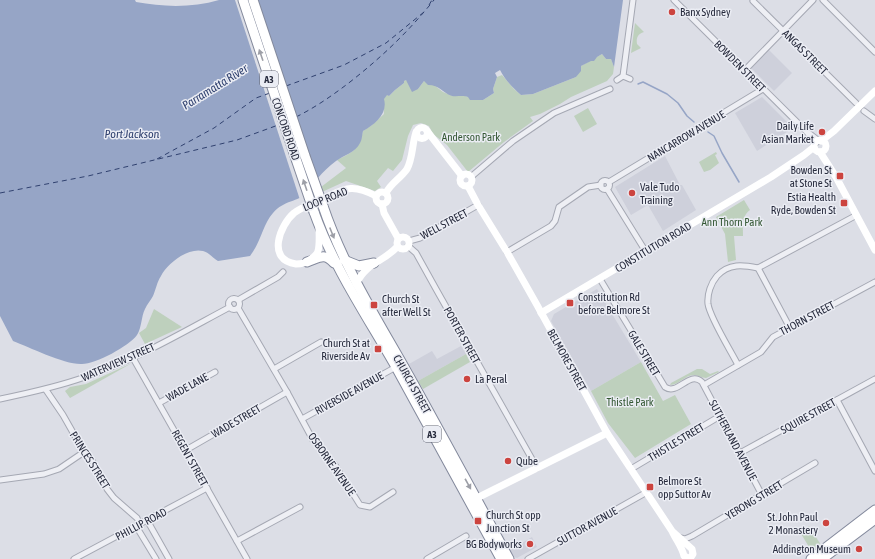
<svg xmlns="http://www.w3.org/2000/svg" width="875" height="559" viewBox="0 0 875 559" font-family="'Asap Condensed',sans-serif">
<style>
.built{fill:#ced0db}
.green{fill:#bed0bd}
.water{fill:#96a5c6}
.pier{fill:#dcdee6}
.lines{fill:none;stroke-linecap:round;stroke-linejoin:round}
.stream{stroke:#96a5c6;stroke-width:1.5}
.ferry{stroke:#30416f;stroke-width:1;stroke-dasharray:5 4;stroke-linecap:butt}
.street-casing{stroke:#a5a8b3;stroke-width:7}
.highway-casing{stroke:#83899c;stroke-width:11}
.street{stroke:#eeeff4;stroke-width:5}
.secondary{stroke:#fff;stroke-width:7}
.highway{stroke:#fff;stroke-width:9}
.highway-bridge-casing{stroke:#83899c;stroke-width:11;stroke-linecap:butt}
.highway-bridge{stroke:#fff;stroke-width:9}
.oneway{fill:#9d9fa7}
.poi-dot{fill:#cc443f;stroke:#ebedf4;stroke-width:1.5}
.labels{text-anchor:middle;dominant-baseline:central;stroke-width:3;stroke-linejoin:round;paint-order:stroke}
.shield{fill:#ebedf4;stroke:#616473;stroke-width:1}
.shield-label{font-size:10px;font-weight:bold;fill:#262a3c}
.poi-label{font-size:11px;fill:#262a3c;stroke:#ebedf4;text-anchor:start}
.street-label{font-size:11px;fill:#262a3c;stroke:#ebedf4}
.park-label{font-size:11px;fill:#335733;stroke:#ebedf4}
.water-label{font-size:12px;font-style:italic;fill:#30416f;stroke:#ebedf4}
</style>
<rect width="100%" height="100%" fill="#dcdee6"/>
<g class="built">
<path d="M768 49 792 73 774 91 750 67Z"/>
<path d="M762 97 793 128 757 151 735 113Z"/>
<path d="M665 156 680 185H682L696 210 663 231 648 205 631 215 615 187Z"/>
<path d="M597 289 641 362 591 391 551 321 554 314Z"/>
<path d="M461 346 466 354 418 381 409 364 432 351 437 359Z"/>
<path d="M532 537 537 547 517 558 514 557 510 550Z"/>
</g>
<g class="green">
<path d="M635 23 644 32C638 34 636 37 637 44L641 48 631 53Z"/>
<path d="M602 54 606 59H611L614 67 613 74 607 81 571 97 560 104 540 114 530 117 533 121 504 142 468 172 447 145 433 134 429 126 421 123 413 125 408 136 402 160 393 171 388 168 377 181 381 187 375 191 372 190 346 181 322 192 321 187 346 168 337 160C353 152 359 150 363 131L372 125 384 114 383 99 387 94 389 96 395 90 404 83 403 81 406 80 418 89 424 81 434 85 443 92 453 96H465L483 100 494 93 493 89 497 77 502 75 514 89 521 95 533 94 576 77 581 66Z"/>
<path d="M588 108 597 124 583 132 574 116Z"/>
<path d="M716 152 717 154 715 155 719 163 710 170 704 172 699 162Z"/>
<path d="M744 200 750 210C741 217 743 226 743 236H734L736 260 728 262 725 234 716 217Z"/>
<path d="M154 309 182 327 145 344 139 333 146 328Z"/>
<path d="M466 354 470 362 423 389 418 381Z"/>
<path d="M641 362 663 401 675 395 691 424 635 458 608 423 591 391Z"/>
<path d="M132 363 70 398 65 391 70 387 86 384Z"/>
<path d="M697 369H702L710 374 718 371 719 372 706 378C702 378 698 375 694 375 685 375 679 385 670 385L671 383Z"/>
<path d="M809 526 821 545 812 552 800 532Z"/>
</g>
<path class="water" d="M0 0H135L136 2C163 7 192 8 219 0H623L614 67 611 59H606L602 54 597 57 594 61H591L581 66V71L576 77 533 94 521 95C513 88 505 80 500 70L495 73 497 77 493 89 494 93 483 100H470L468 97C463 95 457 97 452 96 441 92 440 85 428 85L424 81 418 89 412 92 406 80 404 81V83L395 90 389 96 387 95 384 99C388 114 375 124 363 131 362 135 362 140 360 143 355 153 344 155 336 161 329 166 323 172 318 178 314 183 312 189 307 193 298 202 284 200 273 213 263 224 261 242 250 256L218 261C213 258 208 252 203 251 188 247 167 264 161 276 157 282 156 289 153 296 151 300 147 304 145 309 141 317 142 327 137 335 129 346 96 364 82 364 65 365 29 347 13 341L0 316Z"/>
<path class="pier" d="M235 0H247L309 194 302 199 300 200Z"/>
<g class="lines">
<g class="stream">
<path d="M638 84 643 82 667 94 678 103 687 116 694 122"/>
<path d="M708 132 714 136 722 153 739 182"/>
</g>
<g class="ferry">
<path d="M429 5 432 0"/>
<path d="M286 86 344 65 386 43 424 12"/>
<path d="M296 117C316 107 333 95 350 82 383 56 408 32 434 0"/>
<path d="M157 159 214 128 256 98 270 93"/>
<path d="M0 193 88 176 237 140 281 124"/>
</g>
<defs>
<g id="street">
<path d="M674 0 806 131 819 141"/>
<path d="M823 0 875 52"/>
<path d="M753 1 856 103"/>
<path d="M745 70 813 0"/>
<path d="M630 79 623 76 633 0"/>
<path d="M617 80 623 76"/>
<path d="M864 111 875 119"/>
<path d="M807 132 815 144"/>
<path d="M472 176 513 141 554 113 610 89"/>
<circle cx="605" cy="185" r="4.5"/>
<path d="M609 182 763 89"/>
<path d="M607 189 646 252"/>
<path d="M409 241 420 238 478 205"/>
<path d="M408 246 416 253 436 289 537 468"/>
<path d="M507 252 551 226 555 221 559 207 588 187 601 185"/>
<path d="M758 268 790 328"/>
<path d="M600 279 665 387C678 396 689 370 702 382L762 495"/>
<circle cx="234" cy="304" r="5.5"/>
<path d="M238 300 278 277 283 272"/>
<path d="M238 308 287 392 313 440 335 465 360 505 370 507 393 492"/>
<path d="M133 358 247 559"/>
<path d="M738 365C731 351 710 318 708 304 707 294 711 283 717 276 729 263 743 265 758 268L855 216"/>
<path d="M274 369 321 342"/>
<path d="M704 385 761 352 773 337 875 282"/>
<path d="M46 390 63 415 84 452 93 462 107 489 114 498 137 518 140 524"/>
<path d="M0 399C29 393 57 387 85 377 136 360 183 332 230 307"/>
<path d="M837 400 875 471"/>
<path d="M159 403 215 372"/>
<path d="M302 419 396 367"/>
<path d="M186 450 287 392"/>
<path d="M740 453 875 379"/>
<path d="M631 469 720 416"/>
<path d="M0 480 44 474 59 469 84 452"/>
<path d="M147 520 169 559"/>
<path d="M136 526 156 559"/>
<path d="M681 538 685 539 692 536 815 463"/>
<path d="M237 541 300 507"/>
<path d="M74 559 207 488"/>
<path d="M427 559 466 536"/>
<path d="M528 559 647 492"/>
</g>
<g id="highway">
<path d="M243 0 296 159"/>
<path d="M253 0 305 156"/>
<path d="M323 206C344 268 377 319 409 376 443 437 476 498 509 559"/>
<path d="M314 212C334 268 367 316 396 367 431 431 466 495 501 559"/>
<path d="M344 260 359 266 374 263"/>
<path d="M307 262C319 258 324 252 334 263"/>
<path d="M811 559 875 510"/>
<path d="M822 559 875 519"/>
</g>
</defs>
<use href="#street" class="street-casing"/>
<use href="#highway" class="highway-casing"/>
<use href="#street" class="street"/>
<g class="secondary">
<circle cx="422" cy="133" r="5.5"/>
<path d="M427 131 462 176"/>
<circle cx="820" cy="146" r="6"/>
<path d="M821 141 834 131 875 91"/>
<path d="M820 152 836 177 875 250"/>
<circle cx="466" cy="180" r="6"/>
<path d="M468 186 478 205 507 252 537 305 607 433 672 531C676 540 682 547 684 556L688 558 691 557 693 554 692 549 672 531"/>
<circle cx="382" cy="198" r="6"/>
<path d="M386 193C391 183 401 178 407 169 413 158 412 144 416 132"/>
<path d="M382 204 384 213 398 238"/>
<path d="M319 226C319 234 320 244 318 251 317 255 313 257 310 260 306 263 301 264 296 264 266 260 280 225 294 213 302 207 313 203 322 199 345 189 351 183 376 196"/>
<circle cx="403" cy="243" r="6"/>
<path d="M356 284C367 262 382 263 397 247"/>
<path d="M541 313 771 177 804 155 814 147"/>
<path d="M473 500 607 433"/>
</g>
<use href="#highway" class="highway"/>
<defs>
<g id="highway-bridge">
<path d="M305 156 323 206"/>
<path d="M296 159 314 212"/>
</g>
</defs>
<use href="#highway-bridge" class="highway-bridge-casing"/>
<use href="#highway-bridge" class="highway-bridge"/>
</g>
<defs><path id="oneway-solid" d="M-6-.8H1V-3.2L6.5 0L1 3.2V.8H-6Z"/></defs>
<g class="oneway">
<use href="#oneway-solid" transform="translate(261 55) rotate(-109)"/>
<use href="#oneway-solid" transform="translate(305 185) rotate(-109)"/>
<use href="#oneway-solid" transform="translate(332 233) rotate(68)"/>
<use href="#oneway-solid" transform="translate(468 484) rotate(61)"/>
</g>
<g class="poi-dot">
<circle cx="672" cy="12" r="4"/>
<circle cx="822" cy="132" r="4"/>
<rect x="836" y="172" width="8" height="8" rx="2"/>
<circle cx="632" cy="193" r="4"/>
<rect x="840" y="199" width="8" height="8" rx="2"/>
<rect x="566" y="299" width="8" height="8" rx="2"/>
<rect x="370" y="301" width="8" height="8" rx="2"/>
<rect x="374" y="345" width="8" height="8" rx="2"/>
<circle cx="467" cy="379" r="4"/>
<circle cx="508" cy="461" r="4"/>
<rect x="646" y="483" width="8" height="8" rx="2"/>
<rect x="474" y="517" width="8" height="8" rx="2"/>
<circle cx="826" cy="523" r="4"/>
<circle cx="530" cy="544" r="4"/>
<circle cx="859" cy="549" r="4"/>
</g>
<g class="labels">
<g class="shield">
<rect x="260" y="71" width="18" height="16" rx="3"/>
<rect x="423" y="426" width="18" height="16" rx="3"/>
</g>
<g class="shield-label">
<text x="269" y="79">A3</text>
<text x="432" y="434">A3</text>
</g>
<g class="poi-label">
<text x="680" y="12">Banx Sydney</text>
<text x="814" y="126" text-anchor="end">Daily Life<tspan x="814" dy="13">Asian Market</tspan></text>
<text x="832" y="170" text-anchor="end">Bowden St<tspan x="832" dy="13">at Stone St</tspan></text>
<text x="640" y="187">Vale Tudo<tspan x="640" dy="13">Training</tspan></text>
<text x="836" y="197" text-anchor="end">Estia Health<tspan x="836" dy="13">Ryde, Bowden St</tspan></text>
<text x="578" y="297">Constitution Rd<tspan x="578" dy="13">before Belmore St</tspan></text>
<text x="382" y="299">Church St<tspan x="382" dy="13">after Well St</tspan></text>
<text x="370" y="343" text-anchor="end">Church St at<tspan x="370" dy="13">Riverside Av</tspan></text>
<text x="475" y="379">La Peral</text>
<text x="516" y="461">Qube</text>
<text x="658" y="481">Belmore St<tspan x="658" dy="13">opp Suttor Av</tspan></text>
<text x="486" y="515">Church St opp<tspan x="486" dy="13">Junction St</tspan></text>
<text x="818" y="517" text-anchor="end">St. John Paul<tspan x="818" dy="13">2 Monastery</tspan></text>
<text x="522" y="544" text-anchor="end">BG Bodyworks</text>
<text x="851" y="549" text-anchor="end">Addington Museum</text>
</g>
<g class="street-label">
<text transform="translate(805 52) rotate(45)">ANGAS STREET</text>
<text transform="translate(740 66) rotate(45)">BOWDEN STREET</text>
<text transform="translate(286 129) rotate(71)">CONCORD ROAD</text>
<text transform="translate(686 136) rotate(-31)">NANCARROW AVENUE</text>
<text transform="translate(325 199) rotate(-22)">LOOP ROAD</text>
<text transform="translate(444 224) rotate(-28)">WELL STREET</text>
<text transform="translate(653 247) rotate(-31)">CONSTITUTION ROAD</text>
<text transform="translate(807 318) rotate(-28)">THORN STREET</text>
<text transform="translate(462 335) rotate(61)">PORTER STREET</text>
<text transform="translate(644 353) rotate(59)">GALE STREET</text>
<text transform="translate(567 360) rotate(61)">BELMORE STREET</text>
<text transform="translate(118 362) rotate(-24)">WATERVIEW STREET</text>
<text transform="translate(412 384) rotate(61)">CHURCH STREET</text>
<text transform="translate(187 387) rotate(-29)">WADE LANE</text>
<text transform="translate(349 393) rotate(-29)">RIVERSIDE AVENUE</text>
<text transform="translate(808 416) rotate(-29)">SQUIRE STREET</text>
<text transform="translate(236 421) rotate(-30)">WADE STREET</text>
<text transform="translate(733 440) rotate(62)">SUTHERLAND AVENUE</text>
<text transform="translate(676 442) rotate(-31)">THISTLE STREET</text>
<text transform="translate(190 458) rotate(61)">REGENT STREET</text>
<text transform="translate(90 460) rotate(58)">PRINCES STREET</text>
<text transform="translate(332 464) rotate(55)">OSBORNE AVENUE</text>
<text transform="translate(754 500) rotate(-31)">YERONG STREET</text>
<text transform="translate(141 524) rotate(-28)">PHILLIP ROAD</text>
<text transform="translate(587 526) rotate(-29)">SUTTOR AVENUE</text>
</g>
<g class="park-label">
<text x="471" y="137">Anderson Park</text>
<text x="732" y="222">Ann Thorn Park</text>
<text x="630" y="402">Thistle Park</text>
</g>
<g class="water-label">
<text transform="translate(215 87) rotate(-32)">Parramatta River</text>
<text x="132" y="134">Port Jackson</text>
</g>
</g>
</svg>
